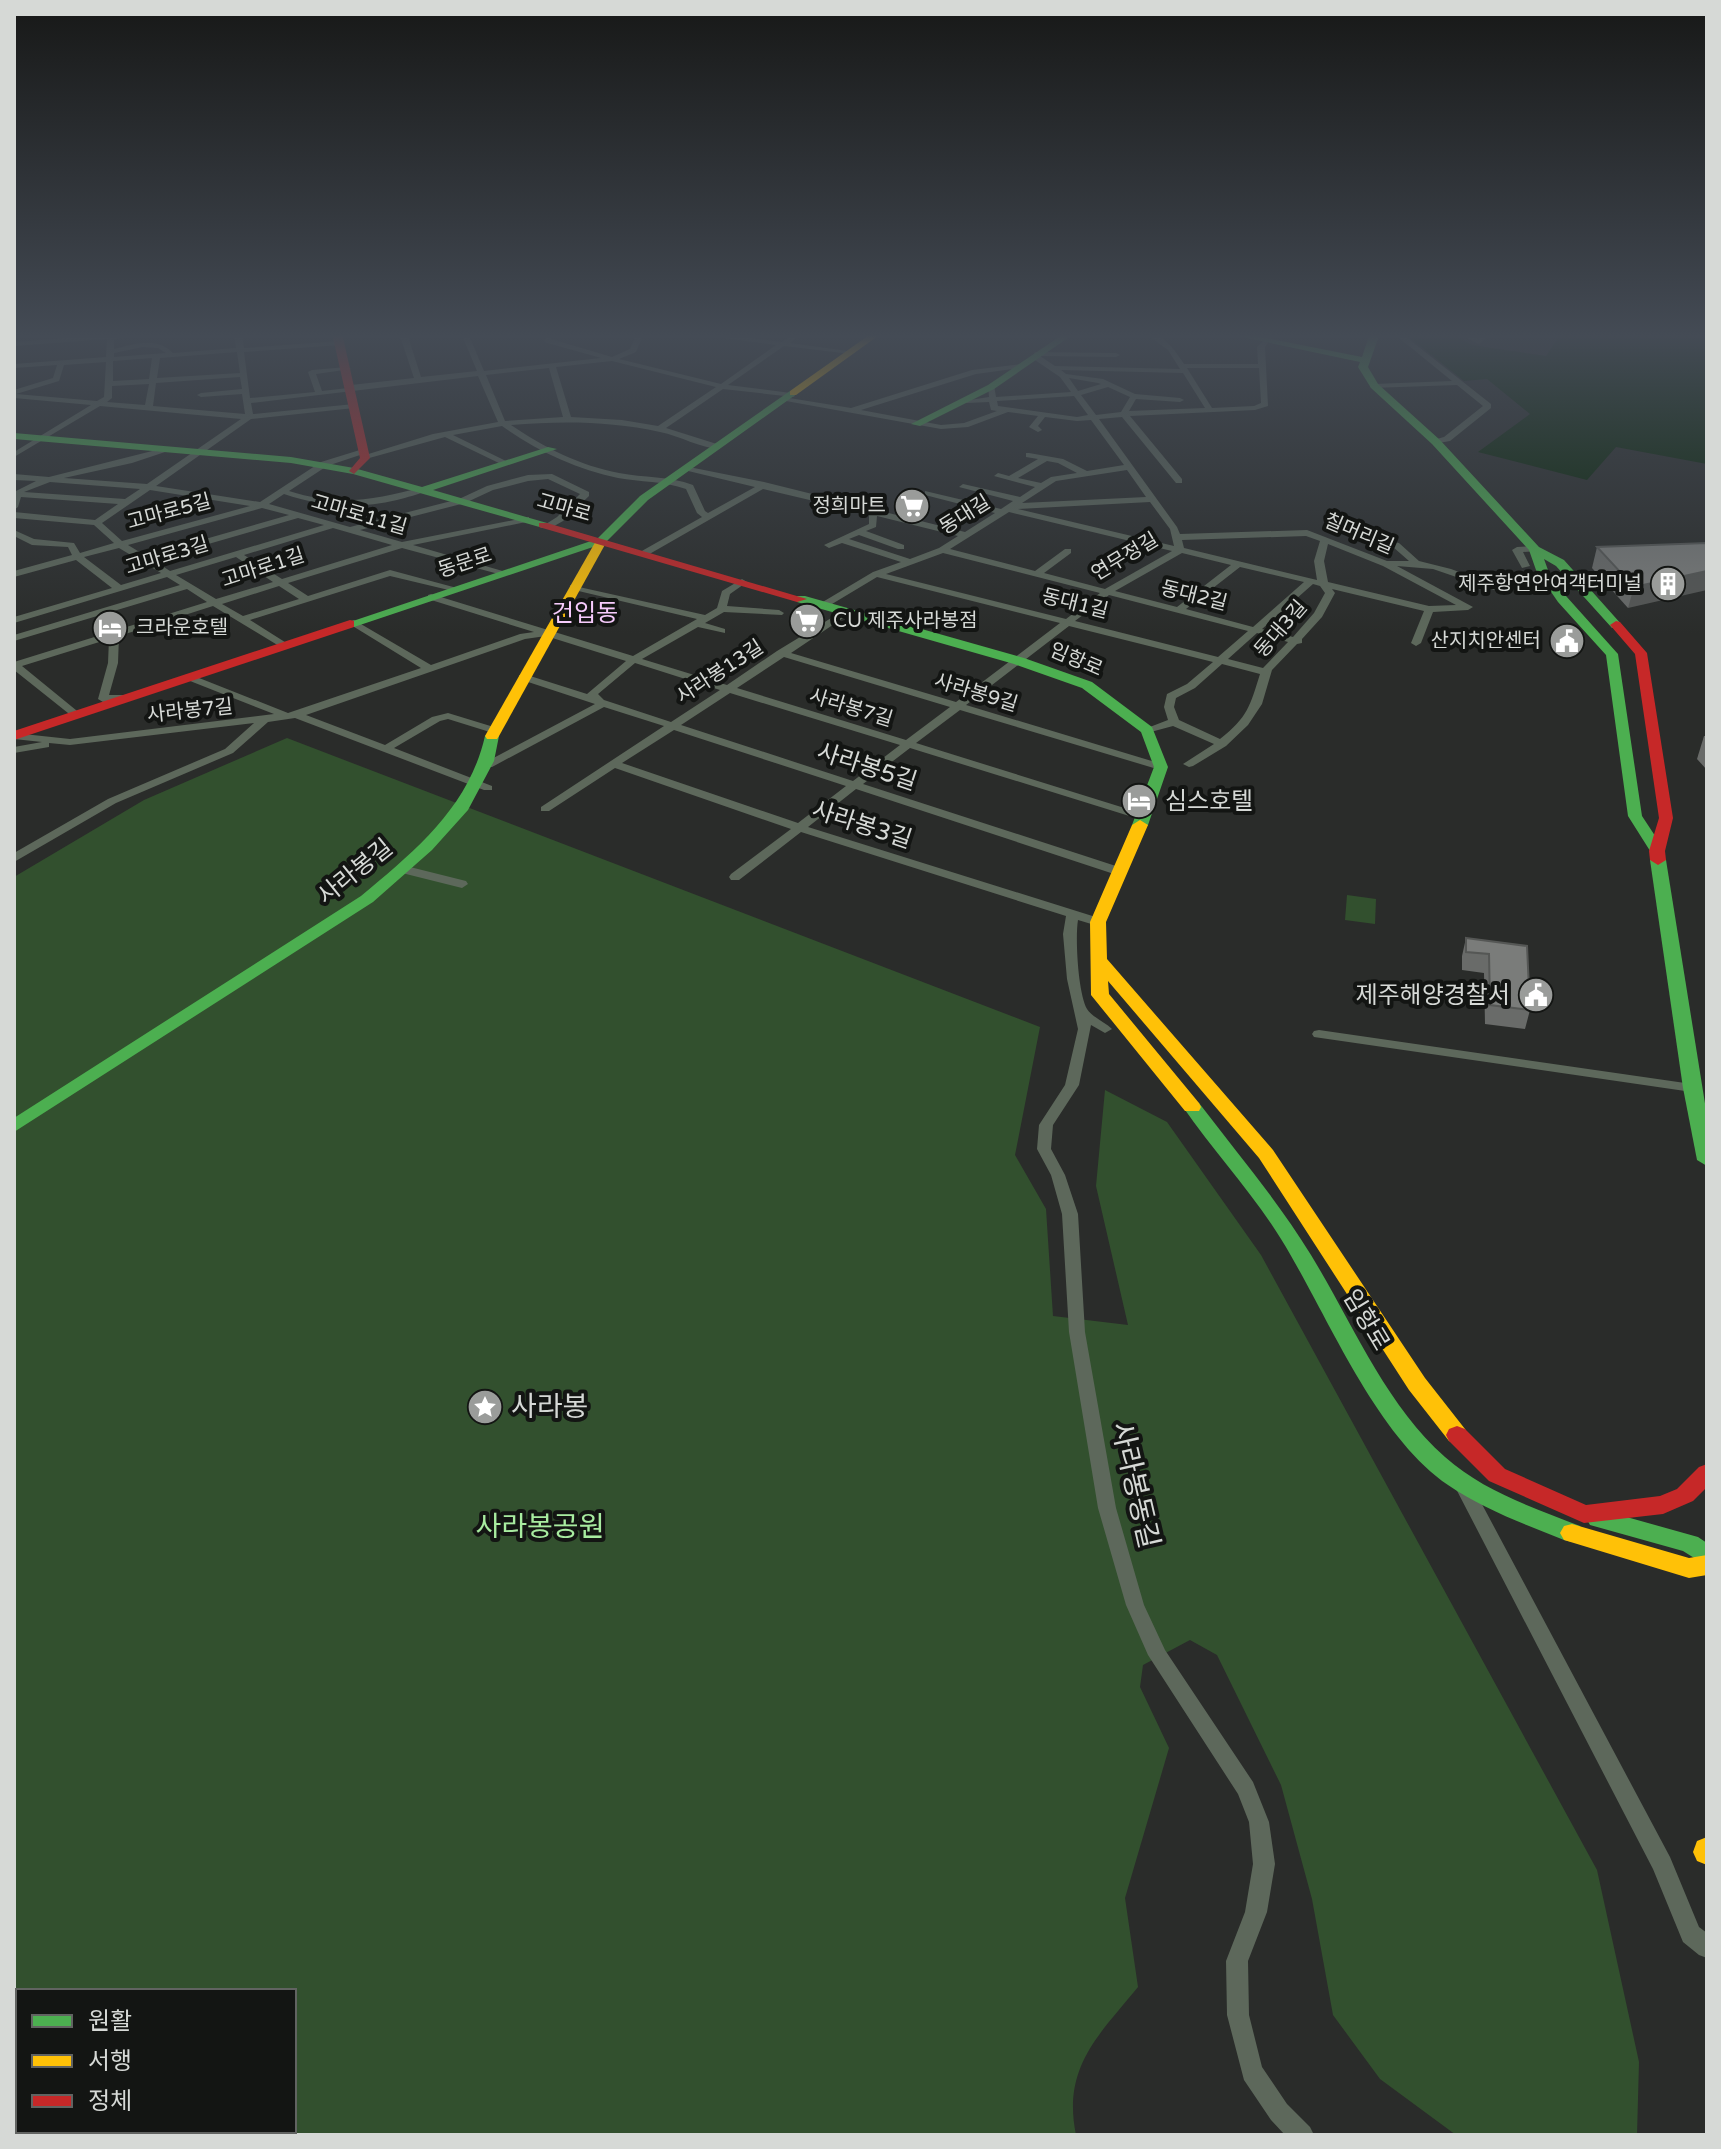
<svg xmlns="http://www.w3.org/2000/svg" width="1721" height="2149" viewBox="0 0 1721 2149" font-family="'Varela Round','Noto Sans KR',sans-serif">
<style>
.green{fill:#32502e;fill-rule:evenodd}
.water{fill:#062505}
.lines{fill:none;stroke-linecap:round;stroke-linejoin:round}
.street{fill:#5d685b;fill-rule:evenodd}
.fast{fill:#4caf50;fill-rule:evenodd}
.slow{fill:#ffc107;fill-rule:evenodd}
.jam{fill:#c62828;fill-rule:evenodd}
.wall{fill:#696b69}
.shaded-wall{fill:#555755}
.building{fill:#7a7c7a;stroke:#555755;stroke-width:2}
.labels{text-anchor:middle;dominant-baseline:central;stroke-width:8;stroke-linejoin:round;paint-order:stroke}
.far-poi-label{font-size:20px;fill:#d6d9d6;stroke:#131513;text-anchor:end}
.far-street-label{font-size:20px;fill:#d6d9d6;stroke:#131513}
.far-quarter-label{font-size:24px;fill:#f6cbfc;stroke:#131513}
.street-label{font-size:24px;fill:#d6d9d6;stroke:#131513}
.poi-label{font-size:24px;fill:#d6d9d6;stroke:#131513;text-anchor:start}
.near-poi-label{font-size:28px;fill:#d6d9d6;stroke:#131513;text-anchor:start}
.near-street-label{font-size:28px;fill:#d6d9d6;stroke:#131513}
.near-park-label{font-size:28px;fill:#a8eca0;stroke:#131513}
</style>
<rect width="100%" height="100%" fill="#2a2c2a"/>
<g class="green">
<path d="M287 738 1040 1027 1015 1155 1046 1209 1053 1316 1128 1325 1096 1186 1105 1090 1167 1122 1261 1255 1597 1870 1639 2062 1637 2135H1456L1380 2079 1333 2015 1312 1899 1281 1785 1217 1655 1190 1640 1143 1665 1140 1687 1169 1748 1125 1898 1138 1987C1099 2035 1062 2067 1076 2135H14V877L144 800ZM18 1991H294V2131H18Z"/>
<path d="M1347 895 1376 899 1375 924 1345 920Z"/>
</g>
<path class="water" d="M1404 333H1451L1472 345 1546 356 1561 333H1707V464L1616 447 1587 480 1478 452 1530 414 1487 379 1464 381Z"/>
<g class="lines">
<g class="street">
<path d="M107 333H170L114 339V349C134 344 157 336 173 353L236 348 234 333H242L244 348 340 341 344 343 340 345 244 352 250 398 315 392 308 372 312 370 347 367 351 369 316 374 322 391 348 388 351 385 414 378 399 333H407L421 377 477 371 461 333H468L484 371 601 358 544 342 547 333H554L551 339 612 357 630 349 637 333H644L636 352 619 359 721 384 776 345 687 333H709L782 342 794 333H802L790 343 855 352 851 354 784 346 728 385 791 393 795 395 794 397 723 389 666 428 720 445V449C700 448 680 436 660 432 610 421 561 421 511 425 543 447 581 466 619 473 644 478 669 476 693 485L705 511 708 513 755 487 684 470V466L764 482 965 532 995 513 925 495V491L1001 509 1013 501 959 487 963 484 1020 497 1035 487 994 476 998 473 1009 476 1038 459 1026 457V453H1029L1063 459 1087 471 1124 465 1091 420 1077 421 1045 417 1038 426 1042 430 1038 432 1029 427 1038 416 1008 412 968 427 941 429 786 401H783V397L851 408 972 370 1023 364 1024 366 1020 368 976 374 861 410 941 425 964 423 997 411 991 410 989 402 967 403 963 401 989 397 988 385H994L996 397 1071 392 1060 377 1032 358 1035 352 1116 353 1120 355 1116 357 1040 356 1055 366 1180 369 1168 350 1145 333C1163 333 1175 350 1184 364H1258L1257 347 1265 339 1269 341 1265 347 1268 406 1255 410 1130 416 1182 479V483H1176L1122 417 1099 419 1177 527 1180 534 1307 530 1387 561H1409L1393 547 1366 542V538L1369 537 1399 543 1419 561 1451 569 1508 590 1500 592 1433 569 1397 566 1473 607 1468 610 1433 612 1421 643 1416 646 1411 643 1424 611 1332 589 1335 593 1322 617 1302 639V643L1297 644 1272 670 1262 704 1248 725 1226 746 1193 766 1189 767 1183 764 1214 744 1173 726 1147 733 1142 730 1168 720 1164 707 1167 694 1187 684 1213 662 1069 626 966 705 1165 765V769H1157L960 710 916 743 1147 815V819H1139L910 748 863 784 1122 868 1124 871 1122 874H1114L856 789 808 827 1102 919 1104 922 1098 926 1078 920C1075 937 1078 993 1087 1009 1092 1017 1105 1022 1112 1029L1105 1033 1091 1025 1079 1085 1053 1125 1051 1149 1065 1175 1078 1214 1085 1332 1116 1508 1144 1605 1165 1650 1253 1782 1269 1822 1275 1864 1267 1912 1248 1961 1249 2015 1262 2067 1287 2104 1310 2127 1314 2135H1285L1271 2120 1244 2080 1227 2015 1226 1961 1245 1912 1253 1864 1249 1822 1238 1794 1148 1655 1126 1605 1098 1508 1069 1332 1062 1214 1051 1175 1037 1149 1039 1125 1065 1085 1078 1029 1067 979 1063 934 1066 916 801 832 739 880H731L729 877 731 874 791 829 615 768 549 811H541V807L664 726 604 707 492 767H484V763L595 704 519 679V675H527L587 694 626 661 546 636 525 639 306 715 385 745 432 717 448 713 497 728V732L493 733 448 719 440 721 394 748 492 786V790H484L295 718 268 722 233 753 116 803 14 862V853L108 799 225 749 254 723 70 745 49 743V747L14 753V747L42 742 14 739V733L70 739 274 714 185 679V675L189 674 288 713 421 668 351 625V621L354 620 431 665 520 634 534 632 428 599V595L431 594 633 656 697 619 570 589V585L705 615 717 608 722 591 742 579 747 582 730 594 727 606 779 610 784 613 782 615 724 612 705 623 725 629V633L698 627 642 659 727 685 777 651 846 609 849 610V614L791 653 956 702 1060 623 877 577 827 607H821V603L873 572 901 562 842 543 829 548 824 545 869 524V514L763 489 646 556H640V552L702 517 697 513 686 489C664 481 640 482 618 478 576 469 537 451 502 426L453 435 506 461 507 463 503 465 445 437 362 460V456L433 434 498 422 478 376 251 403 253 414 354 404 358 406 354 408 251 419 156 486 260 502 321 462 363 449 367 451 366 453 327 466 289 491C339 507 374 500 423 487L427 490C419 495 407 497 397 500 358 509 322 507 284 494L269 504 350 527 459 499 487 486 528 475 552 474 589 492V496L563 521 549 529 546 528V524L557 517 580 494 548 479 528 481 493 490 465 503 360 530 402 542 529 517V521L526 522 413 545 506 572V576L402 548 288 583 308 596 390 570 457 588V592L390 576 250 620 288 644 289 646 284 649 213 606 119 636 118 663 109 695H134V699L130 700 103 702 98 699 108 663 109 639 22 666 82 715 81 717H73L14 670V662L207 602 187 589 14 641V635L180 585 167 577 14 623V617L112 588 76 560 14 577V571L72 555 68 547 32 545 14 536V530L34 539 74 543 80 553 114 543 94 525 14 518V512L95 520 118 504 21 497 18 507 14 510V492L36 481 14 480V474L49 477 168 447V451L132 463 64 478 147 484 241 419 100 406 14 457V452L91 405 14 398V390L53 378 57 365 14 368V364L106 357 107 339 14 346V342L107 335ZM143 347 158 348 166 353 114 357V353ZM237 352 240 373 157 378 160 358ZM152 358 149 379 113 381V361ZM612 361 716 387 658 426 622 420 571 417 556 367ZM106 362 104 397 97 401 16 394 59 381 64 365ZM549 368 563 417 505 421 486 375ZM1187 368H1259L1261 403 1254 406 1212 408ZM1061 370 1183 373 1205 408 1129 411 1136 399 1180 402 1184 400 1180 398 1135 394 1103 379 1066 374ZM240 377 242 389 201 393 197 395 201 397 242 394 245 414 153 406 156 383ZM1069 378 1098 383 1101 384 1078 391ZM149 384 145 405 107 402 112 398V386ZM1108 387 1130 397 1121 412 1096 415 1081 395ZM1074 396 1088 415 1077 417 998 406 997 401ZM1047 461 1058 463 1077 473 1051 477 1041 483 1018 478ZM1127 470 1146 497 1022 503 1056 481ZM50 482 140 489 125 499 24 492ZM150 490 250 506 122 541 102 523ZM1150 502 1170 529 1174 546 1018 509ZM262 508 289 515 146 556 128 545ZM1009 512 1172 551 1105 589 1044 573 1071 553V549H1065L1035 571 950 549ZM877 516 958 536 939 548 910 559 849 539 859 535 898 549H904V545L866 531 876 527ZM298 518 324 525 170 571 153 560ZM333 528 392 545 282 579 244 555ZM1306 536 1320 541 1314 561 1317 580 1184 548 1182 540ZM1328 544 1383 566 1456 605 1429 606 1328 582 1324 561ZM119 548 161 573 121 585 84 557ZM943 553 1100 593 1066 619 886 574ZM1182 553 1231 565 1177 607 1115 591ZM236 557 273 582 216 599 176 575ZM1240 567 1304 582 1253 627 1186 609ZM1313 584 1320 586 1325 593 1314 613 1293 637 1262 629ZM279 586 299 599 243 616 222 604ZM1109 595 1248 631 1218 657 1075 621ZM1257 633 1288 642 1263 668 1228 659ZM784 657 950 707 906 740 737 688ZM635 663 720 690 671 722 604 700 598 694ZM1222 664 1260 674C1250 706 1248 717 1220 739L1179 720 1174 707 1176 698 1195 688ZM730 693 900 745 853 781 681 725ZM674 730 846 786 798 823 622 763Z"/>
<path d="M265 333H276L283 336 279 338Z"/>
<path d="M1393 333H1401L1491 404V408L1450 441 1433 444V440L1444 437 1483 406 1457 385 1371 388 1370 386 1374 384 1452 381Z"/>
<path d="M1455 333H1464L1478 339 1484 333H1491L1479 344Z"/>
<path d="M1535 546 1538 547V551L1523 552 1530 566 1522 568 1512 550 1517 547Z"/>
<path d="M402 865 466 881 468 884 462 888 398 872 396 869 398 866Z"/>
<path d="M1319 1030 1692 1084 1699 1088 1692 1092 1314 1037 1312 1034 1314 1031Z"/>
<path d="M1462 1476 1468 1478 1670 1857 1699 1927 1707 1933V1958L1699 1955 1683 1942 1653 1869 1453 1483 1456 1478Z"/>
</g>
<g class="fast">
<path d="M1065 333H1075L994 389 920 426 911 424 988 385Z"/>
<path d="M1223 333H1241L1362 357 1370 333H1380L1368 367 1378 384 1440 440 1539 547 1564 560 1622 625 1612 628 1556 566 1544 559 1548 570 1566 596 1618 654 1642 816 1665 851 1662 854H1652L1628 816 1606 655 1558 602 1536 570 1529 550 1432 444 1371 388 1358 367 1360 362Z"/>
<path d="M790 391 798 393 648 500 605 543 354 627 344 624 597 539 640 496Z"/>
<path d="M14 433 291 457 354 468 422 487 548 447 557 449 433 490 547 523 549 525 543 528 353 474 291 463 14 439Z"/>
<path d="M797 596H805L1024 658 1092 682 1152 727 1168 767 1148 825 1140 830 1132 825 1154 767 1141 732 1082 688 1014 664 797 602Z"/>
<path d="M492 732 499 736 494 761 468 810 432 850 373 902 14 1132V1118L361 896C415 851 469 807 485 736Z"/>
<path d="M1658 855 1666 860 1707 1116V1166L1697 1160 1683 1088 1650 860Z"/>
<path d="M1192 1101 1199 1103C1237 1153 1278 1201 1311 1255 1352 1322 1385 1404 1445 1457 1483 1491 1534 1508 1580 1526L1584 1533 1580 1540 1572 1542 1564 1540C1524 1524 1483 1509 1448 1485 1374 1434 1328 1315 1281 1239 1252 1192 1214 1152 1183 1107Z"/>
<path d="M1598 1509 1698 1537 1707 1543V1566L1683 1551 1590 1525 1586 1518 1590 1511Z"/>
</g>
<g class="slow">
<path d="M872 333H882L796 395H790V391Z"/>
<path d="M597 539 607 541 499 736 497 739H487L485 736Z"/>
<path d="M1140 820 1148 825 1106 922 1107 959 1273 1150 1425 1378 1465 1429 1468 1435 1465 1441 1457 1444 1449 1441 1409 1390 1259 1158 1108 981 1109 994 1199 1103 1201 1107 1199 1111H1185L1091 995 1090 922 1132 825Z"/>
<path d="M1572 1524 1689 1558 1707 1555V1575L1689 1578 1564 1540 1560 1533 1564 1526Z"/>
<path d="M1707 1837V1865L1697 1861 1693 1852 1697 1841Z"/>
</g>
<g class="jam">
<path d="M332 333H342L370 458 354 474 349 471 360 458Z"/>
<path d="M539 523H547L807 599 797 602 539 527Z"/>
<path d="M350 620 354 621V627L14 740V731Z"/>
<path d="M1616 621 1620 622 1647 653 1673 818 1665 851 1666 860 1658 865 1650 860 1649 851 1659 818 1635 654 1610 625Z"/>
<path d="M1457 1426 1465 1429 1505 1469 1586 1505 1660 1496 1677 1489 1699 1467 1707 1464V1487L1693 1501 1663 1514 1584 1523 1489 1481 1449 1441 1446 1435 1449 1429Z"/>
</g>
</g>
<g class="wall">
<path d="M1707 543 1628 608 1592 568 1597 547Z"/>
<path d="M1704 736H1707V770L1697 759Z"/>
<path d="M1466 938 1527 946 1530 1010 1525 1029 1485 1024 1484 973 1462 970V956Z"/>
</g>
<path class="shaded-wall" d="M1707 571V590L1628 608 1634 587Z"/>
<g class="building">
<path d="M1707 543V571L1634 587 1597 547Z"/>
<path d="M1466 938 1527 946 1530 1010 1490 1005 1489 954 1466 952Z"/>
</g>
<linearGradient id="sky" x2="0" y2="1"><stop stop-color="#171817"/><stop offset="0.53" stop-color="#444b55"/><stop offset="1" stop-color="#444b55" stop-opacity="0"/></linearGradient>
<rect width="1721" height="634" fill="url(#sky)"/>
<defs>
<symbol id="supermarket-disc" viewBox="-11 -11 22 22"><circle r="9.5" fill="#9a9c9a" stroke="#131513"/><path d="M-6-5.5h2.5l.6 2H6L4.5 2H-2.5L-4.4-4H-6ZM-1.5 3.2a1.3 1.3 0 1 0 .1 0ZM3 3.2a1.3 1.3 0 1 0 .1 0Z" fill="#fff"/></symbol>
<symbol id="building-disc" viewBox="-11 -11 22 22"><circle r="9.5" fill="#9a9c9a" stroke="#131513"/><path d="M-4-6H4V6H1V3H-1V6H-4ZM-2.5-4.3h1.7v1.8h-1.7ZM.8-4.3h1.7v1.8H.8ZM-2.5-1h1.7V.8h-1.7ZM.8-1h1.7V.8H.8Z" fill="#fff"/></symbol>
<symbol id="hotel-disc" viewBox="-11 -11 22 22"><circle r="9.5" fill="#9a9c9a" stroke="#131513"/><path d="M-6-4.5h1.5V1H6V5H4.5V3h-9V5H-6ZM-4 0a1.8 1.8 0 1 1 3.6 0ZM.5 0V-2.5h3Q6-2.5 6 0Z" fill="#fff"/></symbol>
<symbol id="civic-disc" viewBox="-11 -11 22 22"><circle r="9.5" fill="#9a9c9a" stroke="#131513"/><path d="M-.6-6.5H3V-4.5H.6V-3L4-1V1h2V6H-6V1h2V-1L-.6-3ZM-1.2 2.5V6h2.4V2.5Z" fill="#fff"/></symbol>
<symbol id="sight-disc" viewBox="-11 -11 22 22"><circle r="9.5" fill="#9a9c9a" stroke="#131513"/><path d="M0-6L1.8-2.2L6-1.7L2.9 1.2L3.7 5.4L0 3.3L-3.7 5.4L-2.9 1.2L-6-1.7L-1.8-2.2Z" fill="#fff"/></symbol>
</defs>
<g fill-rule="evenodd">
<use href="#supermarket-disc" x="892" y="486" width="40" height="40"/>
<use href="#building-disc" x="1648" y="564" width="40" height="40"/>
<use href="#supermarket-disc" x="787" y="601" width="40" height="40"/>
<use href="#hotel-disc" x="90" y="608" width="40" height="40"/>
<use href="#civic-disc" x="1547" y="621" width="40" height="40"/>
<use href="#hotel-disc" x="1119" y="781" width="40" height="40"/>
<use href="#civic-disc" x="1516" y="975" width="40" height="40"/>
<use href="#sight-disc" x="465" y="1387" width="40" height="40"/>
</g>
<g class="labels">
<g class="far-poi-label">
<text x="886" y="506">정희마트</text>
<text x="1642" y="584">제주항연안여객터미널</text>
<text x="833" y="621" text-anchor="start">CU 제주사라봉점</text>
<text x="136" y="628" text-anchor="start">크라운호텔</text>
<text x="1541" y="641">산지치안센터</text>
</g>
<g class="far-street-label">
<text transform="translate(564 508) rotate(16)">고마로</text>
<text transform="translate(169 512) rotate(-15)">고마로5길</text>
<text transform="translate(359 515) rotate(16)">고마로11길</text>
<text transform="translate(965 515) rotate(-32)">동대길</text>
<text transform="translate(1359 534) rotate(23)">칠머리길</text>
<text transform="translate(167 556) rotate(-17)">고마로3길</text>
<text transform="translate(1125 557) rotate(-31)">연무정길</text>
<text transform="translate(465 563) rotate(-18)">동문로</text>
<text transform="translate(263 568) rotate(-18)">고마로1길</text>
<text transform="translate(1194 596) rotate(14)">동대2길</text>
<text transform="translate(1075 604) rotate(14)">동대1길</text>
<text transform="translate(1281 629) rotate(-49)">동대3길</text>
<text transform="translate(1076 660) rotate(23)">임항로</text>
<text transform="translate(720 672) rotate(-33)">사라봉13길</text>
<text transform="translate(976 693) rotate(17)">사라봉9길</text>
<text transform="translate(851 708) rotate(17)">사라봉7길</text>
<text transform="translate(190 711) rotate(-6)">사라봉7길</text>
</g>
<g class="far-quarter-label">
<text x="585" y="613">건입동</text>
</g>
<g class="street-label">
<text transform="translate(867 767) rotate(18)">사라봉5길</text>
<text transform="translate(862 825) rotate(18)">사라봉3길</text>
<text transform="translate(355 872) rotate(-39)">사라봉길</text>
<text transform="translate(1366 1320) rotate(59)">임항로</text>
</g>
<g class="poi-label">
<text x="1165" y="801">심스호텔</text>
<text x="1510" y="995" text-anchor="end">제주해양경찰서</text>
</g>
<g class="near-poi-label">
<text x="511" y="1407">사라봉</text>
</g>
<g class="near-street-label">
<text transform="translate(1135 1485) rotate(77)">사라봉동길</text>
</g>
<g class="near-park-label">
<text x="540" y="1527">사라봉공원</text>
</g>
</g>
<rect width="1721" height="2149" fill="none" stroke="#d6d9d6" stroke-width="32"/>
<rect x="16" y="1989" width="280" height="144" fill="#131513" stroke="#616361" stroke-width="2"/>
<rect x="32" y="2015" width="40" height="12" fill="#4caf50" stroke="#616361" stroke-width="2"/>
<text x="88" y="2029" font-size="24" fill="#d6d9d6">원활</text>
<rect x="32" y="2055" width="40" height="12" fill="#ffc107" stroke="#616361" stroke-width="2"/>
<text x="88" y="2069" font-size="24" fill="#d6d9d6">서행</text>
<rect x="32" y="2095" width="40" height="12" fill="#c62828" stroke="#616361" stroke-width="2"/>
<text x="88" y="2109" font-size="24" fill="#d6d9d6">정체</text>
</svg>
